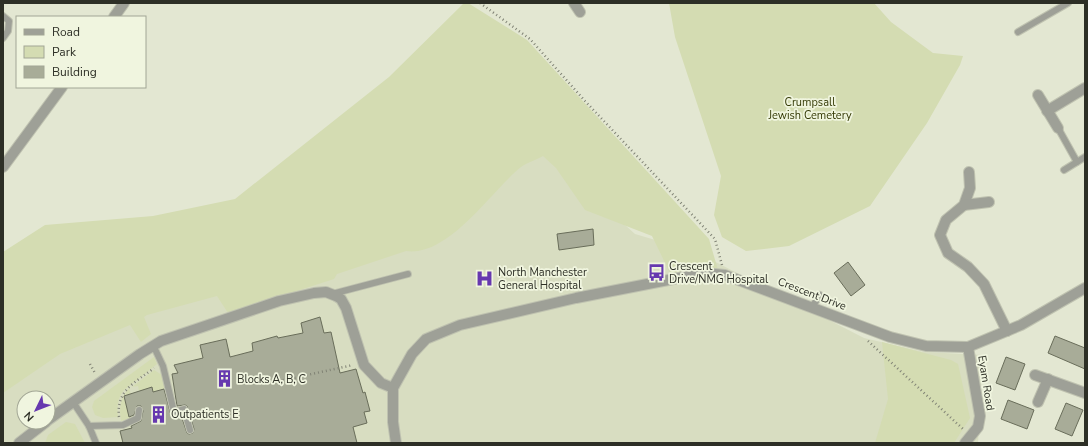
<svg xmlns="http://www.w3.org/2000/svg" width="1088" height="446" viewBox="0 0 1088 446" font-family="'Nunito Sans',sans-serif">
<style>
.built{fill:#d8ddc1;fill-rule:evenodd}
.green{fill:#d4dcb2}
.building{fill:#a8ac98;stroke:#696d5a}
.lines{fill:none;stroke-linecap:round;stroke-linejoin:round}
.service-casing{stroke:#bfc2b0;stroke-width:8}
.minor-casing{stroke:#bfc2b0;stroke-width:12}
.path{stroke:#808375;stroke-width:2.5;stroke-dasharray:1 3;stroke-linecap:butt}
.service{stroke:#9ea097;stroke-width:6}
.minor{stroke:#9ea097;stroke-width:10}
.labels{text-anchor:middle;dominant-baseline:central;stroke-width:3.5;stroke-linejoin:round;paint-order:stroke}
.park-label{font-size:11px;fill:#343a05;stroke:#f0f5df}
.poi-label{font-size:11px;fill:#2d2f26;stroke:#f0f5df;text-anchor:start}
.street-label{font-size:11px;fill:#2d2f26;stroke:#f0f5df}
</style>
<rect width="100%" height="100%" fill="#e3e7d2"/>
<path class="built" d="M530 139 635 234 696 252 864 338 924 352 983 355 978 443H3V366ZM24 398H48V422H24Z"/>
<g class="green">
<path d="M464 3H468L527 40 709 239 718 270 670 273 652 236 585 210 556 168 543 156C536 160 528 162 521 167 491 191 449 257 406 251L337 274 334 279 228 313 217 296 147 315 144 317 151 334 141 342 130 325 60 354 3 393V252L45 225 153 216 235 199 389 77Z"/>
<path d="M669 3H874L891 22 933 53 963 56 960 65 927 123 870 206 789 246 746 251 722 237 714 215 721 176 675 37Z"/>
<path d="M882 342 951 360 958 364 970 418 954 443H875L888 399Z"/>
<path d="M154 357 157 364 124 390C117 399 117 407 118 417L103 418 95 415 92 407 94 401Z"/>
<path d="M154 370 162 375 166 388 153 392 152 387 139 391 138 386 132 387Z"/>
<path d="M129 388 131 395 124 397 128 411 132 410 134 418 121 421C119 407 120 399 129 388Z"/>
<path d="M66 422 75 424 85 443H45L48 435Z"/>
</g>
<g class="building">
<path d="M593 229 594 245 559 250 557 234Z"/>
<path d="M848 262 865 285 851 296 834 273Z"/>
<path d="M320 317 324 333 331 332 340 373 356 369 363 393 365 392 370 411 364 412 367 423 353 427 357 443H123L120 431 132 428 131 426 141 421 143 411 141 406H137L134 415 129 417 124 396 152 387 153 392 164 389 171 415 173 416 181 415 187 433 189 434 193 433 194 429 187 406 185 405 177 406 172 374 178 373 174 365 203 358 200 345 226 339 230 357 253 351 252 343 277 336 278 338 303 333 301 323Z"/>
<path d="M1055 336 1085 348V369L1048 353Z"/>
<path d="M1006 357 1025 364 1015 390 996 383Z"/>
<path d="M1008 400 1034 410 1027 429 1001 419Z"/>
<path d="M1066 403 1083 410 1072 436 1055 429Z"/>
</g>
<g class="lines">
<defs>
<g id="service">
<path d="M3 16 9 21 8 31 3 38"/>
<path d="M1018 32 1068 3"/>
<path d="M1058 128 1077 162"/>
<path d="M1064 170 1085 157"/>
<path d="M332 294 408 274"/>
<path d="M812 307 820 295"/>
<path d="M153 345 163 366 174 412 184 409 190 430"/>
<path d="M73 402 89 426 96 443"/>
<path d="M89 426 123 425 138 418 139 410"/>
</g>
<g id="minor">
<path d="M574 3 580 12"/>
<path d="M114 17 124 3"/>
<path d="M1038 95 1058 128"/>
<path d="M1047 111 1085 88"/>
<path d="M3 167 62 87"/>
<path d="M969 172 970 188 964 205 946 220 940 235 948 253 968 267 984 284 1007 331"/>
<path d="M964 205 989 202"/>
<path d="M1035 375 1085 393"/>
<path d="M1038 402 1048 379"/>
<path d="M48 420 140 354 161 341 279 301 314 293 326 292 336 296 341 299 346 308 364 365 381 383 393 388"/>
<path d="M19 443 46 422"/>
<path d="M396 443 393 422V388L412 354 426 339 460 325 576 298 704 273 725 275 890 337 926 346 968 347 1021 325 1085 288"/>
<path d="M965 443 978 427 980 416 968 347"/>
</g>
</defs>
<use href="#service" class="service-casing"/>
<use href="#minor" class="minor-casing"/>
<g class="path">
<path d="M480 3 530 39 585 101 715 239 722 265"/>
<path d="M868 341 963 429"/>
<path d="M90 364 95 373"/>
<path d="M275 382 353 365"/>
<path d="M119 417C116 390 135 383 154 368"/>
</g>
<use href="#service" class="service"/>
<use href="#minor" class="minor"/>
</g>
<defs>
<symbol id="bus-bare" viewBox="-9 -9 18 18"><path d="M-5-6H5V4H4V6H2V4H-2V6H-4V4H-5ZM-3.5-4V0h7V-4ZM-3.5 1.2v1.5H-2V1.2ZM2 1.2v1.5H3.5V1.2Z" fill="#6638af" stroke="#f0f5df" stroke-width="2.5" paint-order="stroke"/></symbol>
<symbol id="hospital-bare" viewBox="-9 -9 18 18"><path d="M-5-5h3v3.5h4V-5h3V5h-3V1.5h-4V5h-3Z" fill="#6638af" stroke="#f0f5df" stroke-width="2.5" paint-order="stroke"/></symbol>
<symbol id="building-bare" viewBox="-9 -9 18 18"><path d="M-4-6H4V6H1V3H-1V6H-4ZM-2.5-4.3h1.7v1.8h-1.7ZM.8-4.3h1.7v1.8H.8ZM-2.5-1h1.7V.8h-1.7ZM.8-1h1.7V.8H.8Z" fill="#6638af" stroke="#f0f5df" stroke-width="2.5" paint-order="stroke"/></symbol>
</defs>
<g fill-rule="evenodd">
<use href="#bus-bare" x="644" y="260" width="25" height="25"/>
<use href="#hospital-bare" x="472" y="266" width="25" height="25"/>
<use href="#building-bare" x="212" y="366" width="25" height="25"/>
<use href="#building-bare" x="146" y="402" width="25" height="25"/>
</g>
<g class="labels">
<g class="park-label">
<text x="810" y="102">Crumpsall<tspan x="810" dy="13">Jewish Cemetery</tspan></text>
</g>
<g class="poi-label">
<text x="669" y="266">Crescent<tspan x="669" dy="13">Drive/NMG Hospital</tspan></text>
<text x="498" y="272">North Manchester<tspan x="498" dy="13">General Hospital</tspan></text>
<text x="237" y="379">Blocks A, B, C</text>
<text x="171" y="414">Outpatients E</text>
</g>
<g class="street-label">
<text transform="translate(812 294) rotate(21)">Crescent Drive</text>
<text transform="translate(986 383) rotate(81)">Eyam Road</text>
</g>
</g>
<rect width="1088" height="446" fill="none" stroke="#2d2f26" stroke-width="8"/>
<rect x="16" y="16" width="130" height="72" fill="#f0f5df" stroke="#a2a695"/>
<rect x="24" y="29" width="20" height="6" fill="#9ea097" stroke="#a2a695"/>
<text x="52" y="36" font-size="12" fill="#2d2f26">Road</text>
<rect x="24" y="46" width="20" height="12" fill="#d4dcb2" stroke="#a2a695"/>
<text x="52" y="56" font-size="12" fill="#2d2f26">Park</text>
<rect x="24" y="66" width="20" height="12" fill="#a8ac98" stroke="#a2a695"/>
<text x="52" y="76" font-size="12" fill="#2d2f26">Building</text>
<g transform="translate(36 410) rotate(227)"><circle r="19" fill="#f0f5df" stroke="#a2a695"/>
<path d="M0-3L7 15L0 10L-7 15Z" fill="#6638af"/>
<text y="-6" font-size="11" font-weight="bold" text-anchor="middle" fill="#2d2f26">N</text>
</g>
</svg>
